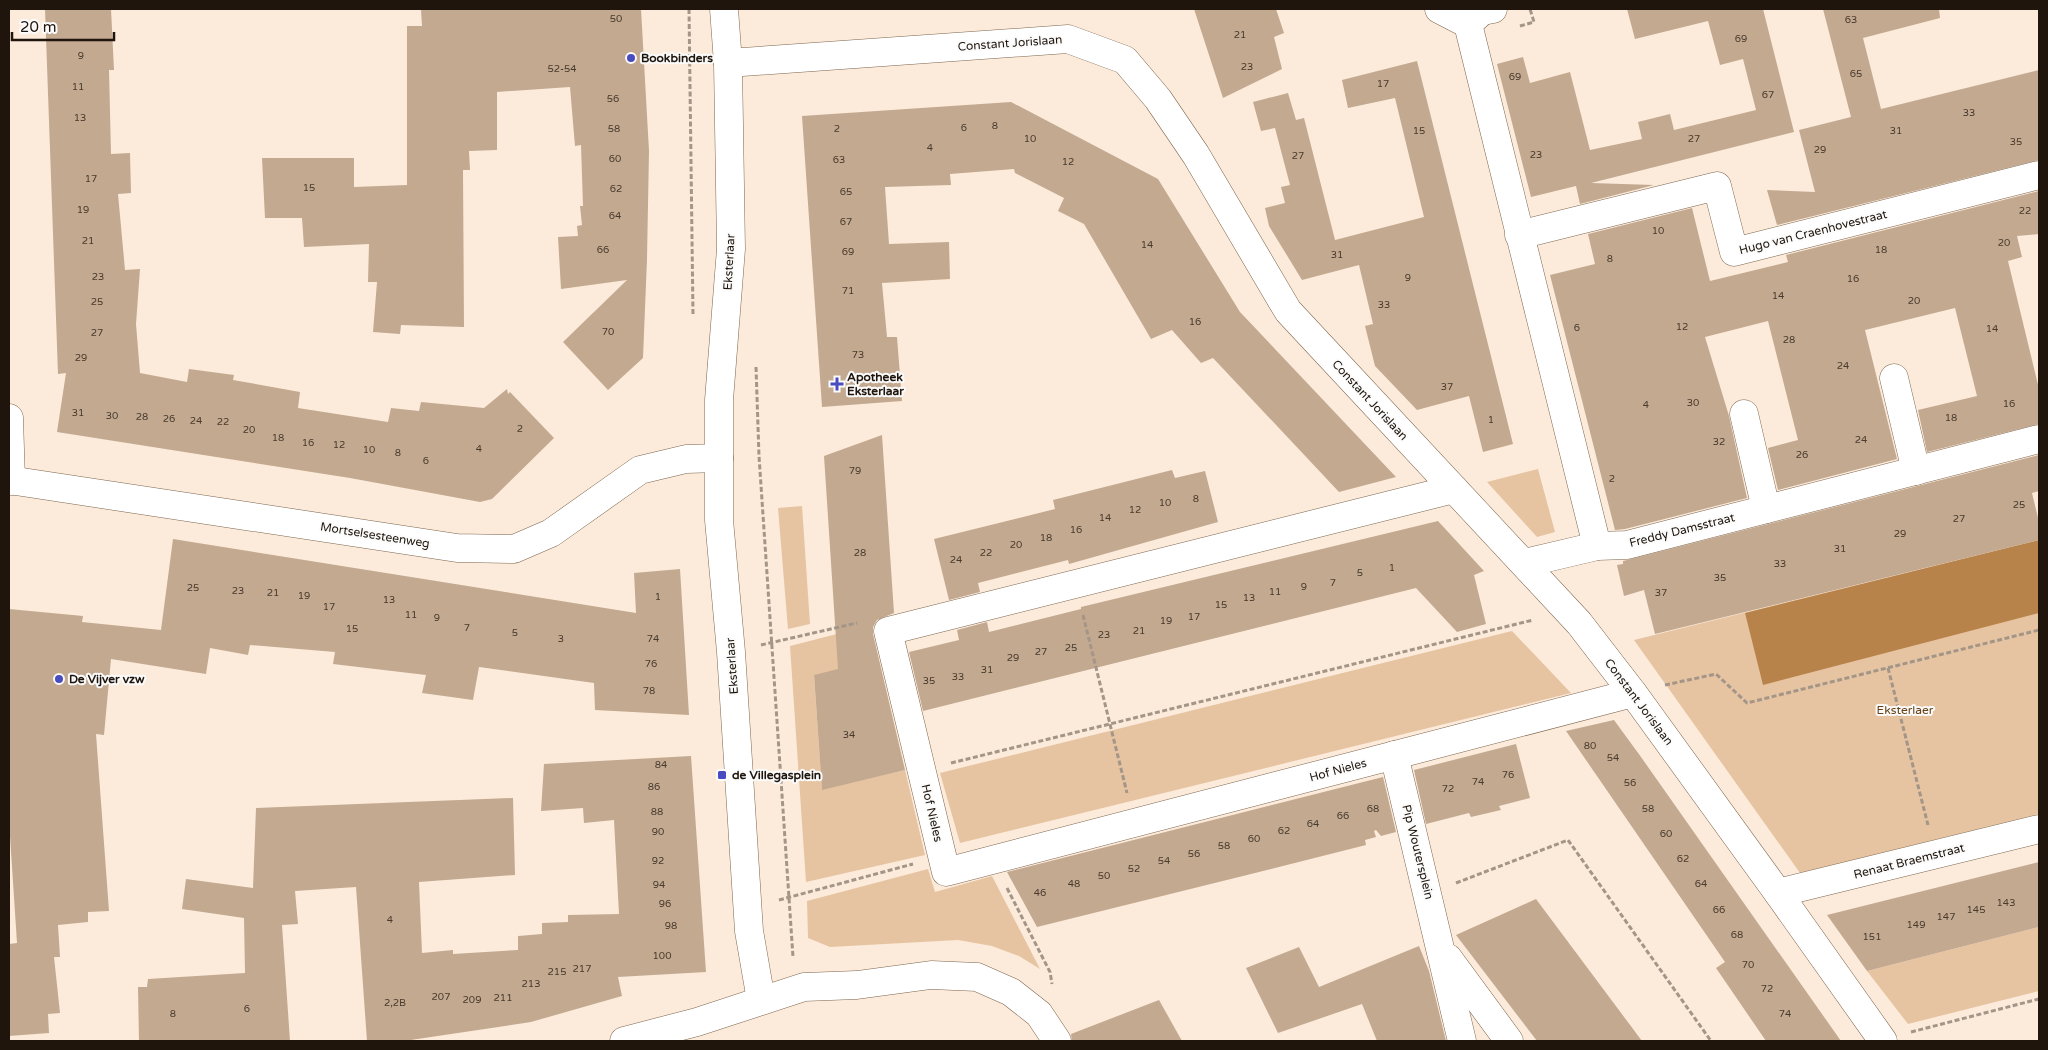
<svg xmlns="http://www.w3.org/2000/svg" width="2048" height="1050" viewBox="0 0 2048 1050" font-family="'Varela Round',sans-serif">
<style>
.green{fill:#e7c4a1}
.water{fill:#b8834b}
.building{fill:#c3a990}
.lines{fill:none;stroke-linecap:round;stroke-linejoin:round}
.minor-casing{stroke:#7d664e;stroke-width:29}
.path{stroke:#a39587;stroke-width:3;stroke-dasharray:5 2.5;stroke-linecap:butt}
.minor{stroke:#fff;stroke-width:28}
.poi-dot{fill:#494bc1;stroke:#fbfbfb;stroke-width:2}
.labels{text-anchor:middle;dominant-baseline:central;stroke-width:4;stroke-linejoin:round;paint-order:stroke}
.number-label{font-size:10px;fill:#483a2d}
.street-label{font-size:12px;fill:#1f150c;stroke:#fbfbfb}
.poi-label{font-size:12px;font-weight:bold;fill:#1f150c;stroke:#fbfbfb;text-anchor:start}
.park-label{font-size:12px;fill:#674217;stroke:#fbfbfb}
</style>
<rect width="100%" height="100%" fill="#fcebdb"/>
<g class="green">
<path d="M1538 469 1555 532 1537 537 1487 482Z"/>
<path d="M802 506 810 624 788 629 778 508Z"/>
<path d="M2039 540V814L1800 873 1634 640Z"/>
<path d="M868 626 878 659 814 676 822 789 905 770 925 855 806 882 790 646Z"/>
<path d="M1512 631 1571 693 960 843 940 773Z"/>
<path d="M928 869 935 892 992 876 1040 969 1019 956 992 946 958 940 830 947 808 938 807 901Z"/>
<path d="M2039 927V991L1908 1024 1867 971Z"/>
</g>
<path class="water" d="M2039 540V613L1763 685 1745 613Z"/>
<g class="building">
<path d="M45 9H111L114 70H109L111 154 130 153 131 193 118 194 125 270 140 269 136 324 140 373 187 382 189 369 234 375 233 380 300 392 298 408 388 422 391 408 419 411 421 402 484 408 507 389 508 394 510 392 554 438 492 499 480 502 350 478 57 432 66 373 58 374Z"/>
<path d="M421 9H641L649 151 647 259 643 358 608 390 563 342 627 280 561 289 558 237 578 236 577 226 582 225 580 206H583L581 145 575 146 570 87 497 92V150L469 151 470 170H463L464 327 401 325 400 334 373 332 377 282H368L369 244 304 247 302 218H265L262 158H354V187L407 185V26H422Z"/>
<path d="M1194 9H1276L1284 33 1274 37 1282 69 1223 98Z"/>
<path d="M1627 9H1763L1794 132 1591 183 1654 185 1580 204 1576 186 1531 197 1497 64 1523 57 1530 83 1570 72 1590 150 1642 139 1638 122 1670 114 1674 130 1756 110 1743 59 1720 65 1708 21 1635 39Z"/>
<path d="M1823 9H1939L1940 18 1863 38 1881 109 2039 70V160L1777 225 1767 190 1815 192 1799 130 1851 117Z"/>
<path d="M1417 61 1513 444 1483 452 1469 396 1417 410 1375 366 1365 326 1373 324 1359 265 1302 280 1269 226 1265 208 1285 203 1281 187 1290 185 1275 128 1261 131 1253 102 1288 93 1296 120 1304 118 1335 240 1424 217 1395 98 1348 108 1342 80Z"/>
<path d="M1011 102 1158 179 1240 312 1396 477 1339 492 1213 358 1201 363 1172 330 1151 339 1084 224 1058 211 1064 198 1015 173 1014 169 950 174 951 185 885 187 889 244 949 242 950 279 882 283 887 337H897L902 401 822 407 802 116Z"/>
<path d="M2039 191V234L2017 236 2022 257 2008 261 2039 389V424L1927 452 1918 410 1977 396 1955 308 1865 330 1897 459 1778 490 1768 448 1798 440 1768 321 1705 337 1729 416 1747 498 1625 529 1615 530 1550 275 1595 264 1588 234 1692 208 1710 281 1788 262 1786 255Z"/>
<path d="M882 435 894 613 877 620 873 627V634L905 770 822 790 814 675 838 669 824 456Z"/>
<path d="M2039 455V491L2032 493 2039 522V540L1655 634 1644 590 1624 596 1617 565 1623 564V561Z"/>
<path d="M1172 470 1175 478 1205 471 1218 522 1069 564 1068 560 978 583 980 592 949 600 934 539 1055 509 1053 500Z"/>
<path d="M1438 521 1484 571 1474 575 1486 624 1457 632 1416 588 923 711 909 652 959 640 957 630 987 622 989 632 1081 609V607Z"/>
<path d="M173 539 636 613 634 573 680 569 689 715 595 710 594 683 479 667 473 700 422 693 426 675 333 664 335 652 250 645 248 655 210 648 206 674 111 659 104 735 96 734 109 911 88 912V922L58 925 60 957H54L60 1013 48 1014 49 1033 9 1036V944L17 943 9 821V609L83 616 82 622 161 630Z"/>
<path d="M1614 720 1641 757 1841 1041H1766L1716 968 1725 962 1566 731Z"/>
<path d="M1516 744 1530 798 1499 806 1501 810 1471 817 1469 813 1426 824 1414 770Z"/>
<path d="M691 756 706 972 618 977 622 996 531 1022 404 1041H367L356 887 295 891 298 924 282 925 290 1041H139L138 987H147L148 979 245 973 244 918 182 909 186 879 253 888 256 808 513 798 515 875 419 882 422 953 453 950V954L518 950V936L542 934V923L568 922V915L619 914 614 820 584 823 583 808 541 811 544 764Z"/>
<path d="M1383 777 1396 832 1381 836 1376 830 1374 831 1376 837 1365 840 1366 845 1247 875 1037 927 1007 872Z"/>
<path d="M2039 862V927L1867 971 1827 915Z"/>
<path d="M1536 899 1642 1041H1537L1456 935Z"/>
<path d="M1419 946 1429 971 1446 1041H1377L1362 1004 1278 1033 1246 968 1299 947 1319 987Z"/>
<path d="M1159 1000 1182 1041H1072L1071 1034Z"/>
</g>
<g class="lines">
<defs>
<g id="minor">
<path d="M724 9 728 63 731 249 719 400V520L731 652 749 931 761 1000"/>
<path d="M1439 9 1468 24"/>
<path d="M1493 9 1482 11 1468 24 1597 546 1525 563"/>
<path d="M728 63 1068 39 1125 60 1158 99 1196 155 1288 311 1579 623 1633 693 1778 893 1883 1041"/>
<path d="M1519 235 1717 186 1734 252 2039 175"/>
<path d="M1894 378 1916 471"/>
<path d="M1744 414 1766 509"/>
<path d="M9 418 11 481"/>
<path d="M9 480 457 548 514 549 551 533 640 470 686 459 719 458"/>
<path d="M1454 489 888 631 946 872 1633 693"/>
<path d="M1597 546 1627 545 2039 439"/>
<path d="M1394 755 1462 1041"/>
<path d="M1778 893 2039 829"/>
<path d="M1448 958 1509 1041"/>
<path d="M624 1041 697 1022 804 987 857 985 931 975 977 977 1011 992 1039 1014 1057 1041"/>
</g>
</defs>
<use href="#minor" class="minor-casing"/>
<g class="path">
<path d="M689 9 693 315"/>
<path d="M1520 26 1534 22 1530 9"/>
<path d="M756 367 759 456 793 957"/>
<path d="M1083 615 1127 793"/>
<path d="M761 645 857 623"/>
<path d="M1888 668 1928 825"/>
<path d="M1665 685 1716 674 1747 703 2039 630"/>
<path d="M951 763 1533 620"/>
<path d="M1456 883 1568 840 1711 1041"/>
<path d="M1007 888 1050 972 1052 984"/>
<path d="M779 900 913 864"/>
<path d="M1911 1032 2039 999"/>
</g>
<use href="#minor" class="minor"/>
</g>
<g class="poi-dot">
<circle cx="631" cy="58" r="5"/>
<path d="M834.5 376.5h5v5h5v5h-5v5h-5v-5h-5v-5h5z"/>
<circle cx="59" cy="679" r="5"/>
<rect x="717" y="770" width="10" height="10" rx="2.5"/>
</g>
<g class="labels">
<g class="number-label">
<text x="616" y="19">50</text>
<text x="1851" y="20">63</text>
<text x="1240" y="35">21</text>
<text x="1741" y="39">69</text>
<text x="81" y="56">9</text>
<text x="1247" y="67">23</text>
<text x="562" y="69">52-54</text>
<text x="1856" y="74">65</text>
<text x="1515" y="77">69</text>
<text x="1383" y="84">17</text>
<text x="78" y="87">11</text>
<text x="1768" y="95">67</text>
<text x="613" y="99">56</text>
<text x="1969" y="113">33</text>
<text x="80" y="118">13</text>
<text x="995" y="126">8</text>
<text x="964" y="128">6</text>
<text x="614" y="129">58</text>
<text x="837" y="129">2</text>
<text x="1419" y="131">15</text>
<text x="1896" y="131">31</text>
<text x="1030" y="139">10</text>
<text x="1694" y="139">27</text>
<text x="2016" y="142">35</text>
<text x="930" y="148">4</text>
<text x="1820" y="150">29</text>
<text x="1536" y="155">23</text>
<text x="1298" y="156">27</text>
<text x="615" y="159">60</text>
<text x="839" y="160">63</text>
<text x="1068" y="162">12</text>
<text x="91" y="179">17</text>
<text x="309" y="188">15</text>
<text x="616" y="189">62</text>
<text x="846" y="192">65</text>
<text x="83" y="210">19</text>
<text x="2025" y="211">22</text>
<text x="615" y="216">64</text>
<text x="846" y="222">67</text>
<text x="1658" y="231">10</text>
<text x="88" y="241">21</text>
<text x="2004" y="243">20</text>
<text x="1147" y="245">14</text>
<text x="603" y="250">66</text>
<text x="1881" y="250">18</text>
<text x="848" y="252">69</text>
<text x="1337" y="255">31</text>
<text x="1610" y="259">8</text>
<text x="98" y="277">23</text>
<text x="1408" y="278">9</text>
<text x="1853" y="279">16</text>
<text x="848" y="291">71</text>
<text x="1778" y="296">14</text>
<text x="1914" y="301">20</text>
<text x="97" y="302">25</text>
<text x="1384" y="305">33</text>
<text x="1195" y="322">16</text>
<text x="1682" y="327">12</text>
<text x="1577" y="328">6</text>
<text x="1992" y="329">14</text>
<text x="608" y="332">70</text>
<text x="97" y="333">27</text>
<text x="1789" y="340">28</text>
<text x="858" y="355">73</text>
<text x="81" y="358">29</text>
<text x="1843" y="366">24</text>
<text x="1447" y="387">37</text>
<text x="1693" y="403">30</text>
<text x="2009" y="404">16</text>
<text x="1646" y="405">4</text>
<text x="78" y="413">31</text>
<text x="112" y="416">30</text>
<text x="142" y="417">28</text>
<text x="1951" y="418">18</text>
<text x="169" y="419">26</text>
<text x="1491" y="420">1</text>
<text x="196" y="421">24</text>
<text x="223" y="422">22</text>
<text x="520" y="429">2</text>
<text x="249" y="430">20</text>
<text x="278" y="438">18</text>
<text x="1861" y="440">24</text>
<text x="1719" y="442">32</text>
<text x="308" y="443">16</text>
<text x="339" y="445">12</text>
<text x="479" y="449">4</text>
<text x="369" y="450">10</text>
<text x="398" y="453">8</text>
<text x="1802" y="455">26</text>
<text x="426" y="461">6</text>
<text x="855" y="471">79</text>
<text x="1612" y="479">2</text>
<text x="1196" y="499">8</text>
<text x="1165" y="503">10</text>
<text x="2019" y="505">25</text>
<text x="1135" y="510">12</text>
<text x="1105" y="518">14</text>
<text x="1959" y="519">27</text>
<text x="1076" y="530">16</text>
<text x="1900" y="534">29</text>
<text x="1046" y="538">18</text>
<text x="1016" y="545">20</text>
<text x="1840" y="549">31</text>
<text x="860" y="553">28</text>
<text x="986" y="553">22</text>
<text x="956" y="560">24</text>
<text x="1780" y="564">33</text>
<text x="1392" y="568">1</text>
<text x="1360" y="573">5</text>
<text x="1720" y="578">35</text>
<text x="1333" y="583">7</text>
<text x="1304" y="587">9</text>
<text x="193" y="588">25</text>
<text x="238" y="591">23</text>
<text x="1275" y="592">11</text>
<text x="273" y="593">21</text>
<text x="1661" y="593">37</text>
<text x="304" y="596">19</text>
<text x="658" y="597">1</text>
<text x="1249" y="598">13</text>
<text x="389" y="600">13</text>
<text x="1221" y="605">15</text>
<text x="329" y="607">17</text>
<text x="411" y="615">11</text>
<text x="1194" y="617">17</text>
<text x="437" y="618">9</text>
<text x="1166" y="621">19</text>
<text x="467" y="628">7</text>
<text x="352" y="629">15</text>
<text x="1139" y="631">21</text>
<text x="515" y="633">5</text>
<text x="1104" y="635">23</text>
<text x="561" y="639">3</text>
<text x="653" y="639">74</text>
<text x="1071" y="648">25</text>
<text x="1041" y="652">27</text>
<text x="1013" y="658">29</text>
<text x="651" y="664">76</text>
<text x="987" y="670">31</text>
<text x="958" y="677">33</text>
<text x="929" y="681">35</text>
<text x="649" y="691">78</text>
<text x="849" y="735">34</text>
<text x="1590" y="746">80</text>
<text x="1613" y="758">54</text>
<text x="661" y="765">84</text>
<text x="1508" y="775">76</text>
<text x="1478" y="782">74</text>
<text x="1630" y="783">56</text>
<text x="654" y="787">86</text>
<text x="1448" y="789">72</text>
<text x="1373" y="809">68</text>
<text x="1648" y="809">58</text>
<text x="657" y="812">88</text>
<text x="1343" y="816">66</text>
<text x="1313" y="824">64</text>
<text x="1284" y="831">62</text>
<text x="658" y="832">90</text>
<text x="1666" y="834">60</text>
<text x="1254" y="839">60</text>
<text x="1224" y="846">58</text>
<text x="1194" y="854">56</text>
<text x="1683" y="859">62</text>
<text x="658" y="861">92</text>
<text x="1164" y="861">54</text>
<text x="1134" y="869">52</text>
<text x="1104" y="876">50</text>
<text x="1074" y="884">48</text>
<text x="1701" y="884">64</text>
<text x="659" y="885">94</text>
<text x="1040" y="893">46</text>
<text x="2006" y="903">143</text>
<text x="665" y="904">96</text>
<text x="1719" y="910">66</text>
<text x="1976" y="910">145</text>
<text x="1946" y="917">147</text>
<text x="390" y="920">4</text>
<text x="1916" y="925">149</text>
<text x="671" y="926">98</text>
<text x="1737" y="935">68</text>
<text x="1872" y="937">151</text>
<text x="662" y="956">100</text>
<text x="1748" y="965">70</text>
<text x="582" y="969">217</text>
<text x="557" y="972">215</text>
<text x="531" y="984">213</text>
<text x="1767" y="989">72</text>
<text x="441" y="997">207</text>
<text x="503" y="998">211</text>
<text x="472" y="1000">209</text>
<text x="395" y="1003">2,2B</text>
<text x="247" y="1009">6</text>
<text x="173" y="1014">8</text>
<text x="1785" y="1014">74</text>
</g>
<g class="street-label">
<text transform="translate(1010 43) rotate(-4)">Constant Jorislaan</text>
<text transform="translate(1813 232) rotate(-14)">Hugo van Craenhovestraat</text>
<text transform="translate(729 262) rotate(-87)">Eksterlaar</text>
<text transform="translate(1370 400) rotate(47)">Constant Jorislaan</text>
<text transform="translate(1682 530) rotate(-14)">Freddy Damsstraat</text>
<text transform="translate(375 535) rotate(9)">Mortselsesteenweg</text>
<text transform="translate(732 666) rotate(-94)">Eksterlaar</text>
<text transform="translate(1639 702) rotate(53)">Constant Jorislaan</text>
<text transform="translate(1338 770) rotate(-15)">Hof Nieles</text>
<text transform="translate(932 813) rotate(77)">Hof Nieles</text>
<text transform="translate(1418 852) rotate(76)">Pip Woutersplein</text>
<text transform="translate(1909 861) rotate(-14)">Renaat Braemstraat</text>
</g>
<g class="poi-label">
<text x="641" y="58">Bookbinders</text>
<text x="847" y="377">Apotheek<tspan x="847" dy="14">Eksterlaar</tspan></text>
<text x="69" y="679">De Vijver vzw</text>
<text x="732" y="775">de Villegasplein</text>
</g>
<g class="park-label">
<text x="1905" y="710">Eksterlaer</text>
</g>
</g>
<rect width="2048" height="1050" fill="none" stroke="#1f150c" stroke-width="20"/>
<path d="M12 32v8h102v-8" fill="none" stroke="#1f150c" stroke-width="2.5"/>
<text x="20" y="32" font-size="15" fill="#1f150c" stroke="#fbfbfb" stroke-width="4" paint-order="stroke">20 m</text>
</svg>
